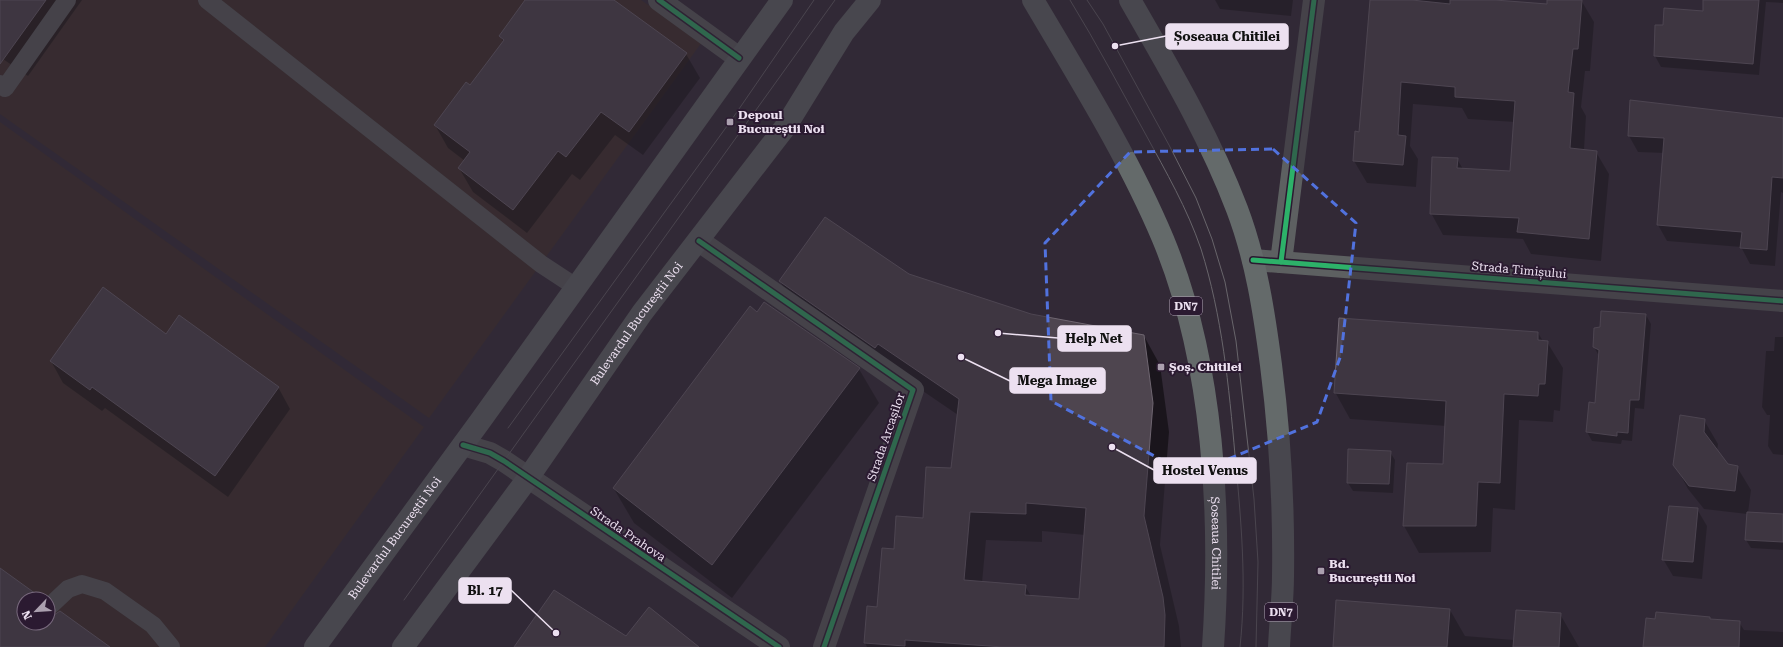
<svg xmlns="http://www.w3.org/2000/svg" width="1783" height="647" viewBox="0 0 1783 647" font-family="'Roboto Serif',serif">
<style>
.industrial{fill:#3e2e28;fill-rule:evenodd}
.shadow{fill:#0007;fill-rule:evenodd}
.building{fill:#4e454f;stroke:#6f6671;fill-rule:evenodd}
.lines{fill:none;stroke-linecap:round;stroke-linejoin:round}
.service{stroke:#5d6061;stroke-width:18}
.minor{stroke:#5d6061;stroke-width:22}
.primary{stroke:#646a6a;stroke-width:22}
.tram{stroke:#68656b;stroke-width:1}
.cycleway-casing{stroke:#2b1a31;stroke-width:8}
.cycleway{stroke:#2db169;stroke-width:5}
.marked{fill:none;stroke:#5172de;stroke-width:3;stroke-dasharray:8 5;stroke-linejoin:round}
.poi-dot{fill:#aba0af;stroke:#2b1a31;stroke-width:1.5}
.labels{text-anchor:middle;dominant-baseline:central;stroke-width:4;stroke-linejoin:round;paint-order:stroke}
.shield{fill:#2b1a31;stroke:#b2a5b7;stroke-width:1}
.shield-label{font-size:11px;font-weight:bold;fill:#ece0f0}
.poi-label{font-size:12px;font-weight:bold;fill:#ece0f0;stroke:#2b1a31;text-anchor:start}
.street-label{font-size:12px;fill:#ece0f0;stroke:#2b1a31}
.leader{fill:none;stroke:#ece0f0;stroke-width:1.5}
.callout-dot{fill:#ece0f0;stroke:#2b1a31;stroke-width:1.5}
.callout{fill:#ece0f0;stroke:#ece0f0;stroke-width:1.5}
.callout-label{font-size:13px;text-anchor:middle;font-weight:bold;fill:#111}
</style>
<rect width="100%" height="100%" fill="#322936"/>
<g class="industrial">
<path d="M0 0H641L702 42 429 418 0 114Z"/>
<path d="M0 122 424 427 265 647H0ZM24 599H48V623H24Z"/>
</g>
<g class="shadow">
<path d="M0 0H82L28 76 0 57Z"/>
<path d="M526 0H612L686 54 700 78 643 155 615 135 580 180 572 174 527 233 473 192 459 168 465 161 448 148 435 125 470 86 504 43 500 36Z"/>
<path d="M1215 0H1293L1291 16 1220 9Z"/>
<path d="M1371 0H1483L1548 5V0H1581L1594 22 1590 71H1585L1581 107 1586 116 1584 150 1596 152 1609 174 1601 261 1531 254 1523 239 1443 235 1431 213 1457 159 1463 169 1511 172 1515 122 1468 119 1462 108 1413 104 1410 146 1418 159 1416 187 1367 183 1354 161 1360 133Z"/>
<path d="M1704 0H1783V3L1766 2 1759 75 1661 67 1655 56 1664 27 1703 12Z"/>
<path d="M1783 119V193L1781 192 1775 266 1750 264 1741 247 1667 241 1658 225 1664 153 1638 152 1629 136Z"/>
<path d="M908 275 1031 315 1144 336 1160 365 1169 432 1160 545 1179 626 1181 647H867L865 643 878 608 895 550 924 519 952 469 958 415 895 372 797 310 780 281ZM1042 531 1085 535 1080 600 1031 596 1025 586 982 583 986 540 1042 542Z"/>
<path d="M757 313 859 369 879 403 732 598 634 523 614 489Z"/>
<path d="M1646 315 1651 324 1644 409 1635 408 1632 441 1622 440 1621 444 1592 441 1587 432 1596 404 1599 356 1594 347Z"/>
<path d="M1538 333 1543 341 1547 342 1563 368 1560 411 1554 410 1553 422 1519 420 1515 510 1493 508 1491 552 1419 553 1404 526 1408 464 1444 465 1446 426 1350 419 1335 392Z"/>
<path d="M166 335 278 387 290 409 228 497 105 408 102 411 63 383 51 361Z"/>
<path d="M1775 337H1783V455L1773 454 1768 446 1770 415H1767L1762 407 1766 351H1774Z"/>
<path d="M1704 420 1718 444 1717 451 1727 465 1737 467 1751 490 1748 513 1783 515V550L1751 548 1746 540 1747 514 1704 509 1688 489 1675 465Z"/>
<path d="M1390 452 1395 460 1393 493 1353 491 1348 483Z"/>
<path d="M1697 509 1707 526 1702 579 1673 576 1663 559Z"/>
<path d="M1450 610 1465 636 1514 640 1560 614 1579 647H1334Z"/>
<path d="M1710 618 1711 621 1739 622 1744 630 1783 632V647H1644Z"/>
</g>
<g class="building">
<path d="M0 0H46L0 64Z"/>
<path d="M525 0H614L687 53 629 132 601 112 566 157 558 151 513 210 458 168 470 152 434 125 466 82 470 85 504 40 499 36Z"/>
<path d="M1370 0H1412L1450 4V0H1495L1547 4V0H1582L1578 49H1573L1568 92 1574 93 1570 148 1597 151 1589 239 1517 232 1519 218 1430 214 1432 157 1458 158 1457 168 1510 171 1515 101 1455 97V87L1401 82 1398 135 1406 136 1403 165 1353 161 1355 131 1359 132Z"/>
<path d="M1703 0H1759L1753 64 1654 56 1655 25H1663L1664 8 1703 11Z"/>
<path d="M1630 100 1783 118V178L1772 177 1767 250 1740 248 1742 232 1657 225 1664 138 1628 136Z"/>
<path d="M825 217 909 274 1031 314 1144 335 1153 403 1144 516 1163 597 1165 615 1164 647H1003L905 640V646L864 643 867 606 877 607 882 548 894 549 896 516 923 518 926 467 951 468 959 399 878 344 875 348 779 281ZM1026 503 1086 508 1079 599 1025 595 1026 585 964 580 970 512 1026 514Z"/>
<path d="M103 287 166 334 179 315 279 387 215 476 92 387 90 390 50 361Z"/>
<path d="M764 302 860 368 712 565 613 488 750 306 757 312Z"/>
<path d="M1601 311 1646 314 1639 400H1630L1628 433 1617 432V436L1586 432 1589 402 1595 403 1599 350 1593 347 1594 328 1600 327Z"/>
<path d="M1339 318 1538 332V340L1548 341 1545 384H1539L1538 396 1504 394 1500 483 1478 482 1476 526H1403L1407 463 1443 464 1446 401 1334 393Z"/>
<path d="M1680 415 1705 419 1704 432 1728 464 1738 466 1735 491 1689 486 1673 465Z"/>
<path d="M1348 449 1391 451 1389 484 1347 483Z"/>
<path d="M1669 506 1698 508 1693 562 1662 560Z"/>
<path d="M1747 512 1783 514V542L1745 540Z"/>
<path d="M0 568 43 599H24V623H48V615H54L60 611 110 647H0Z"/>
<path d="M554 590 626 636 649 607 699 647H514Z"/>
<path d="M1336 600 1450 609 1447 647H1333Z"/>
<path d="M1516 610 1561 613 1559 647H1513Z"/>
<path d="M1656 612 1710 617V619L1740 621 1739 647H1643L1646 618 1655 619Z"/>
</g>
<g class="lines">
<g class="service">
<path d="M207 0 541 264 576 287"/>
<path d="M0 84 5 88 67 0"/>
<path d="M51 605 68 589 82 584 105 591 153 625 171 647"/>
</g>
<g class="minor">
<path d="M659 0 739 58"/>
<path d="M699 241 913 390 824 647"/>
<path d="M1253 260 1783 301"/>
<path d="M1281 262 1314 0"/>
<path d="M463 445 490 453 504 461 779 647"/>
</g>
<g class="primary">
<path id="s1" d="M1033 0C1079 78 1128 156 1163 239 1214 362 1222 516 1213 647"/>
<path d="M1130 0C1169 68 1209 135 1237 209 1256 259 1264 312 1271 365 1280 435 1284 505 1283 576 1283 599 1280 623 1279 647"/>
<path id="s2" d="M315 647 481 420 782 0"/>
<path id="s3" d="M403 647 528 478 642 313 786 126 844 32 870 0"/>
</g>
<g class="tram">
<path d="M1070 0C1097 44 1121 90 1146 135 1166 172 1187 208 1201 249 1222 315 1229 387 1235 455 1241 519 1247 583 1240 647"/>
<path d="M1087 0 1103 24 1169 145 1196 198 1212 239 1225 282 1236 341 1254 499 1258 562 1256 647"/>
<path d="M508 428 730 122 814 0"/>
<path d="M404 600 835 0"/>
</g>
<defs>
<g id="cycleway">
<path d="M659 0 739 58"/>
<path d="M699 241 913 390 824 647"/>
<path d="M1253 260 1783 301"/>
<path d="M1281 262 1314 0"/>
<path d="M463 445 490 453 504 461 779 647"/>
</g>
</defs>
<use href="#cycleway" class="cycleway-casing"/>
<use href="#cycleway" class="cycleway"/>
</g>
<path d="M0 0H1783V647H0ZM1273 149 1356 223 1341 355 1317 422 1190 475 1051 401 1045 243 1130 152Z" fill="#322936" fill-opacity=".55" fill-rule="evenodd"/>
<path class="marked" d="M1273 149 1356 223 1341 355 1317 422 1190 475 1051 401 1045 243 1130 152Z"/>
<g class="poi-dot">
<rect x="726" y="118" width="8" height="8" rx="2"/>
<rect x="1157" y="363" width="8" height="8" rx="2"/>
<rect x="1317" y="567" width="8" height="8" rx="2"/>
</g>
<g class="labels">
<g class="shield">
<rect x="1170" y="297" width="32" height="18" rx="3"/>
<rect x="1265" y="603" width="32" height="18" rx="3"/>
</g>
<g class="shield-label">
<text x="1186" y="306">DN7</text>
<text x="1281" y="612">DN7</text>
</g>
<g class="poi-label">
<text x="738" y="115">Depoul<tspan x="738" dy="14">Bucureștii Noi</tspan></text>
<text x="1169" y="367">Șoș. Chitilei</text>
<text x="1329" y="564">Bd.<tspan x="1329" dy="14">Bucureștii Noi</tspan></text>
</g>
<g class="street-label">
<text transform="translate(1519 270) rotate(5)">Strada Timișului</text>
<text stroke="none"><textPath href="#s3" startOffset="399">Bulevardul Bucureștii Noi</textPath></text>
<text transform="translate(886 437) rotate(-71)">Strada Arcașilor</text>
<text transform="translate(628 534) rotate(34)">Strada Prahova</text>
<text stroke="none"><textPath href="#s2" startOffset="135">Bulevardul Bucureștii Noi</textPath></text>
<text stroke="none"><textPath href="#s1" startOffset="583">Șoseaua Chitilei</textPath></text>
</g>
</g>
<path class="leader" d="M1115 46L1166 36M998 333L1058 338M961 357L1010 381M1112 447L1154 470M556 633L511 590"/>
<g class="callout-dot">
<circle cx="1115" cy="46" r="4"/>
<circle cx="998" cy="333" r="4"/>
<circle cx="961" cy="357" r="4"/>
<circle cx="1112" cy="447" r="4"/>
<circle cx="556" cy="633" r="4"/>
</g>
<g class="callout">
<rect x="1166" y="24" width="122" height="25" rx="4"/>
<rect x="1058" y="326" width="73" height="25" rx="4"/>
<rect x="1010" y="368" width="95" height="25" rx="4"/>
<rect x="1154" y="458" width="102" height="25" rx="4"/>
<rect x="459" y="578" width="52" height="25" rx="4"/>
</g>
<g class="callout-label">
<text x="1227" y="41">Șoseaua Chitilei</text>
<text x="1094" y="343">Help Net</text>
<text x="1057" y="385">Mega Image</text>
<text x="1205" y="475">Hostel Venus</text>
<text x="485" y="595">Bl. 17</text>
</g>
<g transform="translate(36 611) rotate(245)"><circle r="19" fill="#2b1a31" stroke="#78697d"/>
<path d="M0-3L7 15L0 10L-7 15Z" fill="#aba0af"/>
<text y="-6" font-size="11" font-weight="bold" text-anchor="middle" fill="#ece0f0">N</text>
</g>
</svg>
